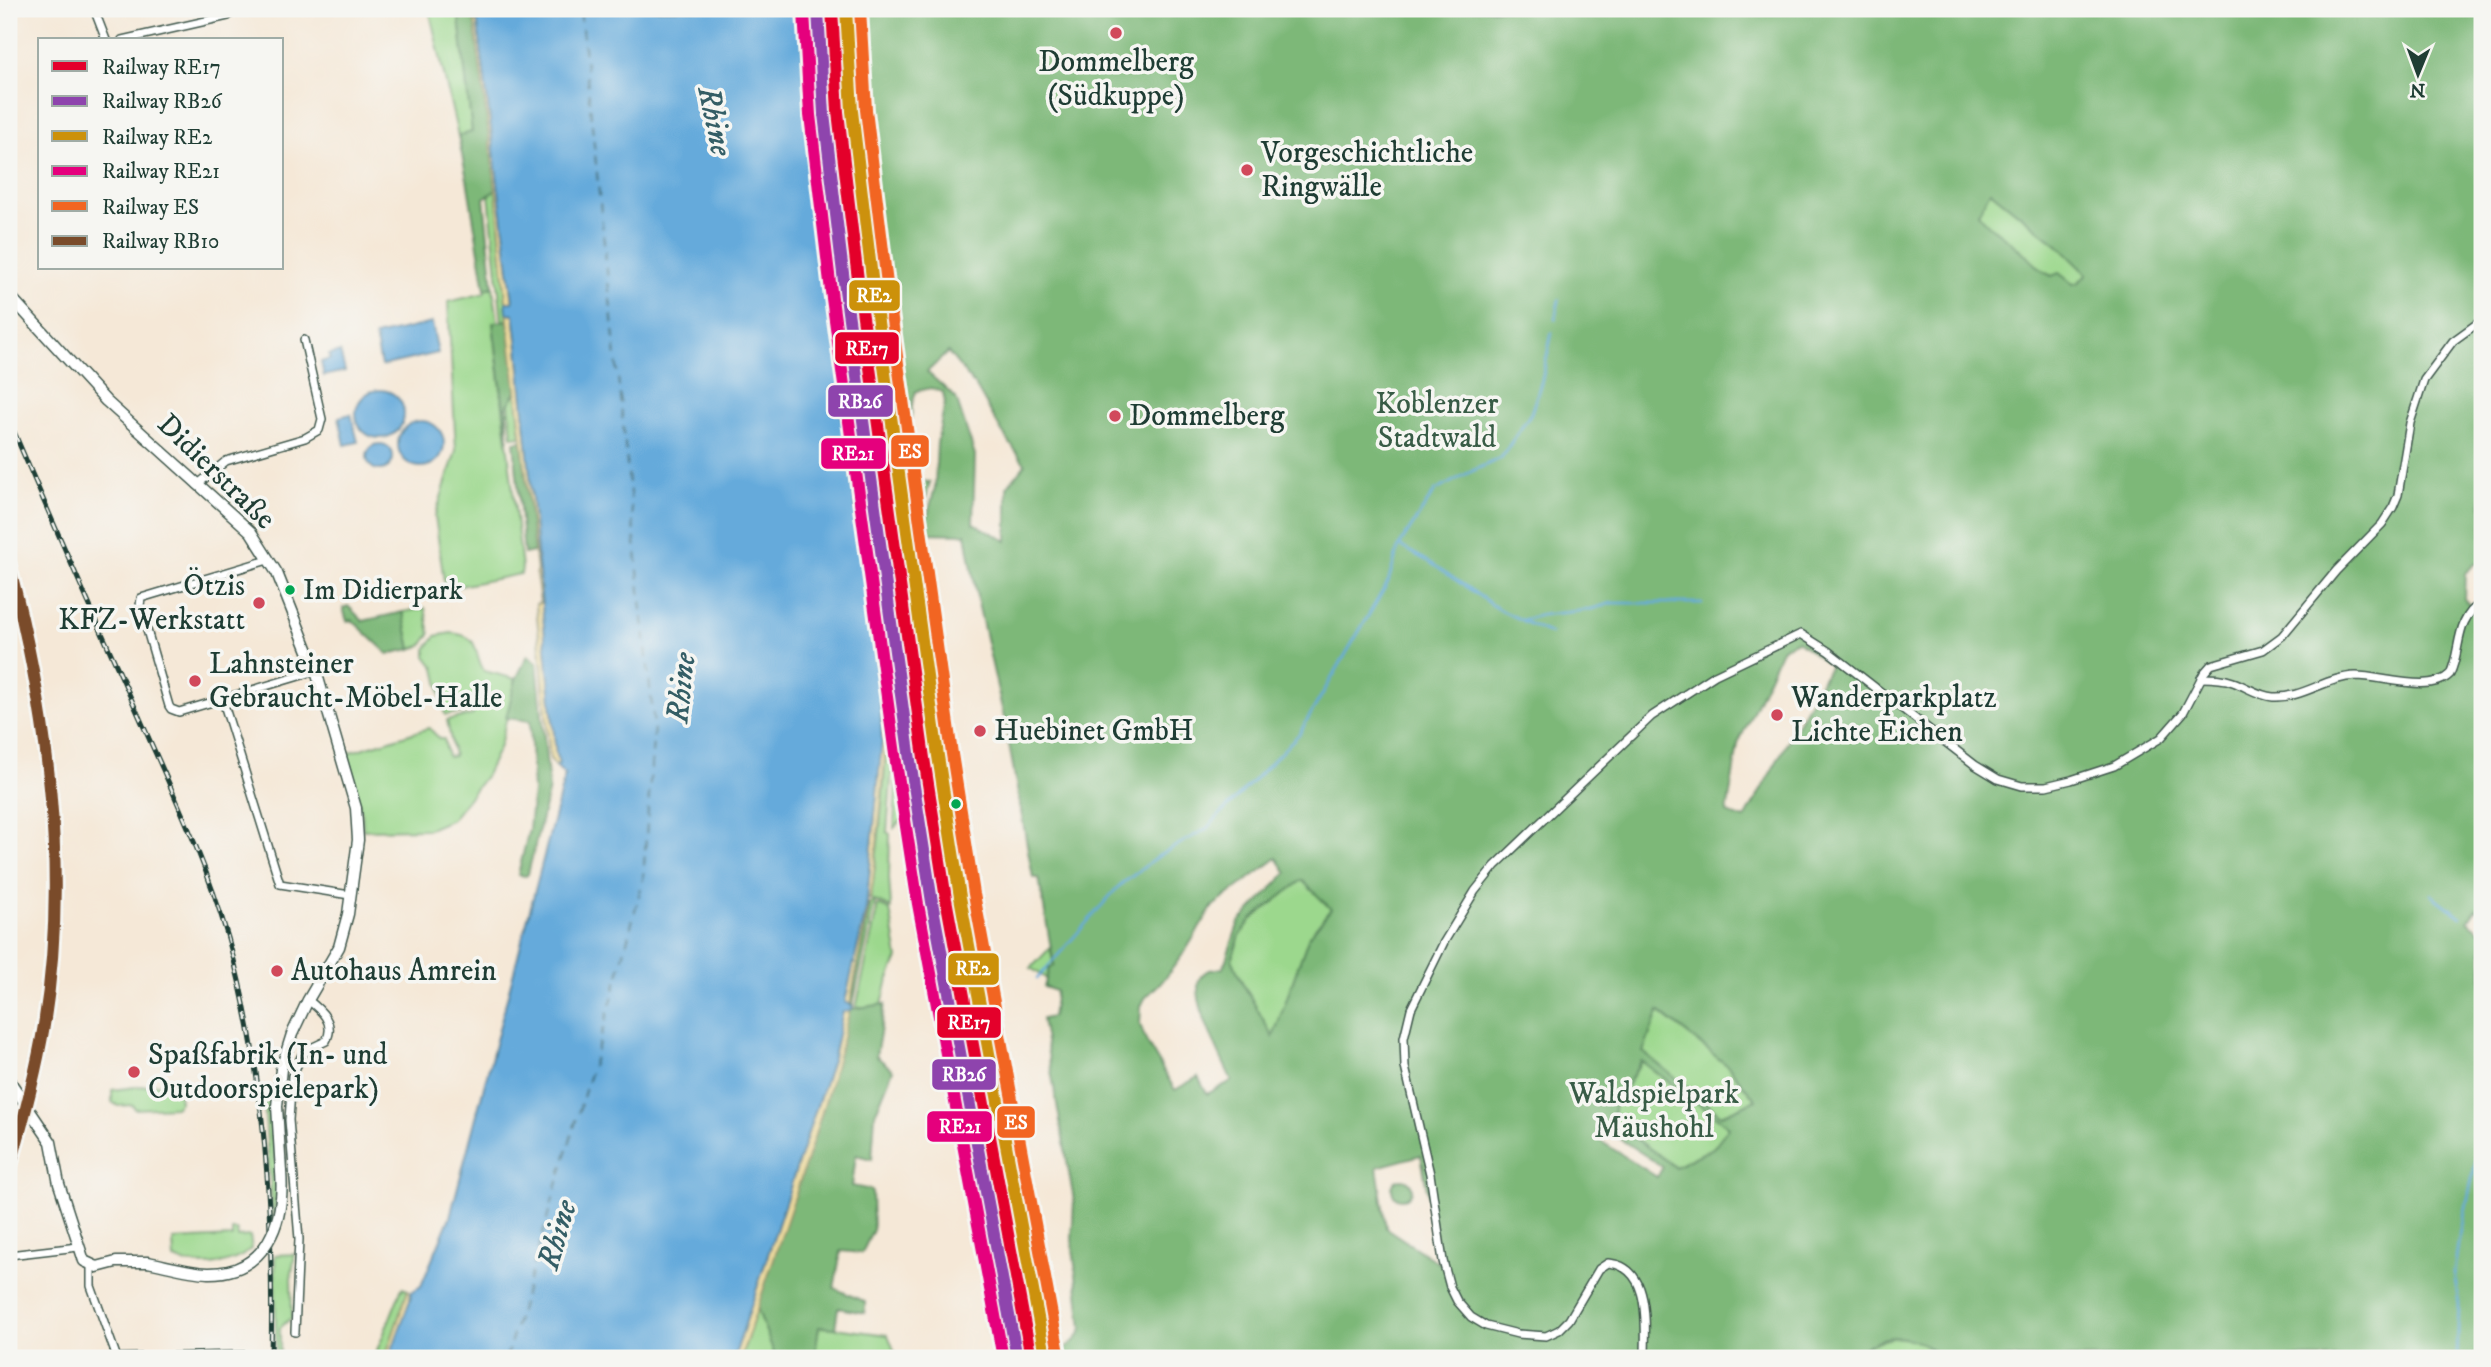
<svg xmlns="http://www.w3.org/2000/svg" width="2491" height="1367" viewBox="0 0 2491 1367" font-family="'IM FELL DW Pica',serif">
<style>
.green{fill:#9cd88d;stroke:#5e8a60;stroke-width:2}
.forest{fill:#7db878;stroke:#4e7a56;stroke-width:2;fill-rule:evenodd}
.sand{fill:#eeda9e;stroke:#868c69;stroke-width:2}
.water{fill:#65aadb;stroke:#427488;stroke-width:2}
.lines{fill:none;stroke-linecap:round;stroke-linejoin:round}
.stream{stroke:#65aadb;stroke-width:2.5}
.ferry{stroke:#345e66;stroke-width:2;stroke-dasharray:9 7;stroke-linecap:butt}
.street-casing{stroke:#3f574c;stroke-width:10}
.secondary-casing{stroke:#3f574c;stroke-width:13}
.primary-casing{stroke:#3f574c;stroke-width:14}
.street{stroke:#fff;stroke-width:7}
.secondary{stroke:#fff;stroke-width:10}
.primary{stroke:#fff;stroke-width:10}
.rail-casing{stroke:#1f3d34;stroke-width:5}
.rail{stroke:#f6f6f2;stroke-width:2.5;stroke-dasharray:8;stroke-linecap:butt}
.secondary-bridge-casing{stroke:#3f574c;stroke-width:13;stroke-linecap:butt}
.secondary-bridge{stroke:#fff;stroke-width:10}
.rail-1-casing{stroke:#f6f6f2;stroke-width:18}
.rail-2-casing{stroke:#f6f6f2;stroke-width:18}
.rail-3-casing{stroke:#f6f6f2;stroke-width:18}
.rail-4-casing{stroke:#f6f6f2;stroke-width:18}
.rail-5-casing{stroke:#f6f6f2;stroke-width:18}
.rail-6-casing{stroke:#f6f6f2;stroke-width:18}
.rail-1{stroke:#e4002b;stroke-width:12}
.rail-2{stroke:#8e44ad;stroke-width:12}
.rail-3{stroke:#cc910a;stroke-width:12}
.rail-4{stroke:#e5007d;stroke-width:12}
.rail-5{stroke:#f26522;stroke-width:12}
.rail-6{stroke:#7a4b2a;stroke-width:12}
.poi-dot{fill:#d1495b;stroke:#f6f6f2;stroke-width:2.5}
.bus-dot{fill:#00a651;stroke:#f6f6f2;stroke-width:2.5}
.labels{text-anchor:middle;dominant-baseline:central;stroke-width:7;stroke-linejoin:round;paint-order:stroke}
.bus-label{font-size:28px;fill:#1f3d34;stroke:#f6f6f2;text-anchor:start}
.poi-label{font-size:30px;fill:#1f3d34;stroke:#f6f6f2;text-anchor:start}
.park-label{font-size:30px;fill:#385c46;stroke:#f6f6f2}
.street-label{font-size:30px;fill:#1f3d34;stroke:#f6f6f2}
.water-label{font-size:32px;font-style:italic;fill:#345e66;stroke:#f6f6f2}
.line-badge{stroke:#f6f6f2;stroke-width:2.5}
.badge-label{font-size:19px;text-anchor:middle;font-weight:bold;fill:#fff}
</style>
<rect width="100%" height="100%" fill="#f6f6f2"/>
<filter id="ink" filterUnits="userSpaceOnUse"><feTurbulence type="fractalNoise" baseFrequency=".0143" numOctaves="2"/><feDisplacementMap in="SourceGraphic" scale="14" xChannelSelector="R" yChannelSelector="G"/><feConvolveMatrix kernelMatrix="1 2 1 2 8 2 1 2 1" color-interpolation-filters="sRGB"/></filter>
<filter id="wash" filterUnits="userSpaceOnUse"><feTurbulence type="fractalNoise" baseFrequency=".00686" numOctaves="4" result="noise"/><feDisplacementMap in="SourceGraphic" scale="28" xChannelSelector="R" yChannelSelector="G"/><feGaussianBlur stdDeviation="1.57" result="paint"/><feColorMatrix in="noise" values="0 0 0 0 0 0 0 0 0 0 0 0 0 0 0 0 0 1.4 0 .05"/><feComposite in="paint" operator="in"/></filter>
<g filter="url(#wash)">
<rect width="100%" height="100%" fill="#f5e8d7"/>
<g class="green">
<path d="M429 9H458L472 132 458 136Z"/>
<path d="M812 9H817L826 162 855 373 862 465 892 670 894 742 887 832 890 834 889 878 891 908 870 899C883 819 891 737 884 656L877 657 876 650 882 647 879 622 871 614 868 589 872 588 866 526 860 519 864 517 854 442 846 440 845 429 854 428 845 400 850 391 823 168Z"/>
<path d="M843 111 859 236 912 587 920 662 947 848 973 998H971C942 840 922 681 898 521 878 385 852 249 843 111Z"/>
<path d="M496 190 508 320 502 322 489 194Z"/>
<path d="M1990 191 2058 245 2087 273 2078 283 2073 284 2045 273 2021 250 1994 232 1978 213Z"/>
<path d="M493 287 498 322 493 323 522 568 521 574 445 589 435 516 456 451 448 302 485 293V289Z"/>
<path d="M900 379 905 431 913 432 914 507 917 514 922 515 917 524 913 525 891 382Z"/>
<path d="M517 391 521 436 512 437 509 403Z"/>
<path d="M425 608 430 634 422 646 411 649 403 612Z"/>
<path d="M451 633C482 636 472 651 484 671L516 679 500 746 486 775 452 819 429 829 363 830 362 814 345 754 429 728 440 739H444L448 757 454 756 447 720 473 715 474 711 445 715 435 668 426 656V649L436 636Z"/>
<path d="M895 663 916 807 894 828 898 729Z"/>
<path d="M1302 880 1331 909 1309 936 1273 1038 1242 982 1231 959 1240 936 1251 920Z"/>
<path d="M871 902 875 903 852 1009 853 1006 851 1005Z"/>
<path d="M878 905 890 910 898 958 887 983 882 1005 856 1008Z"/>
<path d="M1050 948 1054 966 1049 969 1047 979 1031 968Z"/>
<path d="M1658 1011 1729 1067 1756 1100 1721 1115 1642 1051Z"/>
<path d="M1642 1060 1729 1127 1713 1148 1675 1167 1613 1122 1614 1108Z"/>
<path d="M184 1081 185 1093 179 1094 180 1102 175 1107 135 1109 133 1105 118 1106 112 1102V1090Z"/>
<path d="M264 1102H272C270 1140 283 1182 273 1219Z"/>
<path d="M232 1230H237L238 1237 250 1236 252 1249C229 1267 201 1269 174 1259L173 1240 232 1237Z"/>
<path d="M295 1254 291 1279 292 1317 280 1328V1358H276L275 1255Z"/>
<path d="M402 1288 408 1290 385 1358H374Z"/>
<path d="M757 1308 776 1358H741Z"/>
<path d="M819 1326 888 1335 897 1358H814Z"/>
<path d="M1897 1337 1919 1341 1941 1358H1852L1871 1343Z"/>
</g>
<g class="forest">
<path d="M458 9H473L496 190 484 198 493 287 485 289 467 179 458 136 472 132Z"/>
<path d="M853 9H1171L1173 16 1185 14 1188 9H2482V564H2475L2465 573 2464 599 2472 606 2482 599V913L2476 909 2468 921 2482 932V1358H1941C1915 1331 1878 1330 1852 1358H1056C1063 1346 1079 1343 1082 1328L1072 1239 1074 1201 1042 1019 1052 1017 1056 991 1044 987 1049 969 1054 966 1039 878H1033L1005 722 978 603 966 534 923 533 935 487 937 443 945 403 943 392 931 388 916 391 912 405 910 432 905 431 900 379 891 382C873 258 850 134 853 9ZM1990 191 2058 245 2087 274 2078 283 2073 284 2059 273 2052 276C2038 271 2032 260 2021 251 2005 236 1993 232 1978 213ZM948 352 977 388 1002 432 1025 464 1007 487V541L973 523 975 455 956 398 927 372ZM1797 641 1830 665 1745 819 1727 813 1738 744 1782 648ZM1277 858 1287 873 1239 922 1223 968C1215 969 1207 969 1202 975 1186 993 1223 1060 1232 1081L1207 1094 1198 1077 1175 1090 1146 1041 1140 1024 1141 1006 1145 998 1166 977 1186 950 1213 906ZM1302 880 1331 909 1309 936 1273 1037 1242 982 1232 959 1240 936 1251 920ZM1659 1011 1729 1067 1756 1100 1721 1115 1643 1052ZM1641 1061 1729 1127 1713 1148 1675 1167 1613 1122 1614 1108ZM1606 1130 1663 1167 1657 1177 1599 1140ZM1421 1155 1440 1264 1386 1228 1377 1167Z"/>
<path d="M508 320 517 391 507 406 508 440 493 323Z"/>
<path d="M522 441 534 552 524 554 514 442Z"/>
<path d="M912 481 930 482 922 515 918 514 914 507Z"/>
<path d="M348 606 363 621 403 612 411 649 388 654 352 620 347 621 343 608Z"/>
<path d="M528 655 537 663 549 789 528 874 526 876 518 875 529 829 533 792 530 721 506 718 516 679Z"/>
<path d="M885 1004 876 1056 893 1070 875 1114 872 1159 856 1155 852 1186 872 1190 873 1230 862 1253 841 1251 834 1288 865 1302V1313L838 1308 835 1328 819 1327 814 1358H776L757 1308 824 1104 850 1009Z"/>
<circle cx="1402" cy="1189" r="10"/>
</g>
<g class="sand">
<path d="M473 9H476L513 303 506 302 496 190Z"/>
<path d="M803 9H812L823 168 849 376 850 391 845 400 854 428 845 429 838 405 844 384 823 265 824 247 803 62Z"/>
<path d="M507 313 514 314 518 347 556 755 559 763 556 766 550 759 536 604 540 603 536 572 537 571Z"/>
<path d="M846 440 854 442 864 518 860 519C872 538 870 565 872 589H868Z"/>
<path d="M884 655C891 735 881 805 873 883L870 899 867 900 882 740 877 657Z"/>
<path d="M867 903H869L850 1005 845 1002Z"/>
<path d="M850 1009C822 1128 778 1242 741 1358H734L833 1057 843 1011Z"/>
<path d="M408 1290 411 1292C410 1313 399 1339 389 1358H385Z"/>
</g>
<g class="water">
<path d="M476 9H803V62L824 248 823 265 844 384 838 405 845 429 879 675 882 740 866 910 845 1002 853 1006 852 1009 843 1012 833 1057 734 1358H389L410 1300 411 1292 421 1286 450 1217 565 775 556 766 559 763 556 755 518 347 514 314 507 313 506 302H513Z"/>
<path d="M432 323 438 353 381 366 375 336Z"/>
<path d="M340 352 345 371 324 376 321 362 330 359 329 355Z"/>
<circle cx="380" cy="414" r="24"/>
<path d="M351 414 358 442 345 445 339 417Z"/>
<circle cx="421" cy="444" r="23"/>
<circle cx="380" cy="457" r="13"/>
</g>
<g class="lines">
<g class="stream">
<path d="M1555 319 1559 300"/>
<path d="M1400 546 1431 563 1500 610 1551 634"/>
<path d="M1523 620 1541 615 1588 610 1612 603H1702"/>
<path d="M2431 894 2461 917"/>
<path d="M1037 979 1118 887 1160 855 1206 829 1299 734 1388 582 1399 546 1435 491 1470 472 1501 458 1531 413 1542 380 1552 332"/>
<path d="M2457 1358 2459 1304 2454 1272 2458 1244 2482 1133"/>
</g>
<path class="ferry" d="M506 1358 612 999 643 880 654 726 580 9"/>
</g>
</g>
<g filter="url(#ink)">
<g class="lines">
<defs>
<g id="street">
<path d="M94 9 106 40"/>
<path d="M122 40 228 16 226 9"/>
<path d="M197 485 226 461 305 438 319 430 322 419 304 340"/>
<path d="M268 560 141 598 140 606 169 706 171 709 179 712 316 671"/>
<path d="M2201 678C2212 678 2223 678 2233 682 2247 687 2259 696 2273 697 2302 699 2326 677 2356 676 2382 676 2431 694 2450 674 2462 649 2454 620 2482 602"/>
<path d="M222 698 280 884 350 895"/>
<path d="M9 1255 78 1247"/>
<path d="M91 1266V1286L117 1358"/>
<path d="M295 1332 299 1239 289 1120 292 1076 302 1055 309 1049 326 1041C336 1023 321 1010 308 1000"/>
<path d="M104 1358 246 1355"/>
<path d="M1645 1358C1645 1327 1652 1266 1608 1263L1599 1269 1569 1320 1559 1330 1546 1336 1518 1334 1486 1326 1471 1317 1457 1301 1450 1287 1443 1261 1430 1174 1405 1067 1404 1038 1411 1009 1444 942 1475 891 1495 866 1652 716 1715 675 1801 634 1828 651 1975 765 1998 779 2022 786H2046L2071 780 2114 766 2161 738 2183 713 2204 673 2211 665 2263 650 2282 636 2336 571 2382 524 2393 507 2398 495 2410 423 2424 380 2453 341 2482 320"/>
</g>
<g id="secondary">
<path d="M9 295 106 401 251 532 277 573 316 671 356 808 358 840 348 914 339 947 308 1000 292 1034 281 1069 277 1106 281 1172"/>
<path d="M9 1080 51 1142 59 1184 84 1261 97 1267 116 1262H148"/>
</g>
<path id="primary" d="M845 9 846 102 854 167 883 373 923 615 947 805 960 892 1047 1358"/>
</defs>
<use href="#street" class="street-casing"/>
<use href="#secondary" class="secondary-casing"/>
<use href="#primary" class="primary-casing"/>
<use href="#street" class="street"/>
<use href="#secondary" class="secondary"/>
<use href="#primary" class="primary"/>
<defs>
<path id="rail" d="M9 420C51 519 95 618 139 716 171 789 206 861 228 938 265 1069 274 1222 271 1358"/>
</defs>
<use href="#rail" class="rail-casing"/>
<use href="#rail" class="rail"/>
<defs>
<path id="secondary-bridge" d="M148 1262C168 1266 188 1272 208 1273 267 1274 285 1221 281 1172"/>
</defs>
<use href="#secondary-bridge" class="secondary-bridge-casing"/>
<use href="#secondary-bridge" class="secondary-bridge"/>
<defs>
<path id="rail-1" d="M832 9 838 112 859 288 924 758 946 899 1031 1358"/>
<path id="rail-2" d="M818 10 824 114 845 290 910 760 932 902 1017 1358"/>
<path id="rail-3" d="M846 9 852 111 873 286 938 756 960 897 1045 1355"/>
<path id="rail-4" d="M804 11 810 115 831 291 896 762 918 904 1003 1358"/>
<path id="rail-5" d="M860 9 866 110 887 284 952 754 974 894 1059 1353"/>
<path id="rail-6" d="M9 565C48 714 69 871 44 1025 36 1074 23 1122 9 1170"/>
</defs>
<use href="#rail-1" class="rail-1-casing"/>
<use href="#rail-2" class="rail-2-casing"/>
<use href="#rail-3" class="rail-3-casing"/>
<use href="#rail-4" class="rail-4-casing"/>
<use href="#rail-5" class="rail-5-casing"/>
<use href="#rail-6" class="rail-6-casing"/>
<use href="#rail-1" class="rail-1"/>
<use href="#rail-2" class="rail-2"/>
<use href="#rail-3" class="rail-3"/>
<use href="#rail-4" class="rail-4"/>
<use href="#rail-5" class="rail-5"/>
<use href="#rail-6" class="rail-6"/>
</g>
</g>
<g class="poi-dot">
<circle cx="1116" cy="33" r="7"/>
<circle cx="1247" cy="170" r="7"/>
<circle cx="1115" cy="416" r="7"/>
<circle cx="259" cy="603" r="7"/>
<circle cx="195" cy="681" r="7"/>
<circle cx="1777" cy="715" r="7"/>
<circle cx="980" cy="731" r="7"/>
<circle cx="277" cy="971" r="7"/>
<circle cx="134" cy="1072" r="7"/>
</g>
<g class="bus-dot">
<circle cx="290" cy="590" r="6"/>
<circle cx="956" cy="804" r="6"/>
</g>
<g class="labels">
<g class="bus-label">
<text x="303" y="590">Im Didierpark</text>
</g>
<g class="poi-label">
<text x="1116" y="62" text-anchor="middle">Dommelberg<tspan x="1116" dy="34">(Südkuppe)</tspan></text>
<text x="1261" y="153">Vorgeschichtliche<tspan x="1261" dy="34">Ringwälle</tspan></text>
<text x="1129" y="416">Dommelberg</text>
<text x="245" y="586" text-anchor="end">Ötzis<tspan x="245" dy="34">KFZ-Werkstatt</tspan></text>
<text x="209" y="664">Lahnsteiner<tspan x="209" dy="34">Gebraucht-Möbel-Halle</tspan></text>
<text x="1791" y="698">Wanderparkplatz<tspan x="1791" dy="34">Lichte Eichen</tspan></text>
<text x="994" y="731">Huebinet GmbH</text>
<text x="291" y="971">Autohaus Amrein</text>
<text x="148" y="1055">Spaßfabrik (In- und<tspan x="148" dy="34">Outdoorspielepark)</tspan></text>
</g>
<g class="park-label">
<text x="1437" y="404">Koblenzer<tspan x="1437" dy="34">Stadtwald</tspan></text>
<text x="1654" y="1094">Waldspielpark<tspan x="1654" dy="34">Mäushohl</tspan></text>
</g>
<g class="street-label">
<text transform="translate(216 472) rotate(44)">Didierstraße</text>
</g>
<g class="water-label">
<text transform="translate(714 121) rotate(78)">Rhine</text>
<text transform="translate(682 688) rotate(-84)">Rhine</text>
<text transform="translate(558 1235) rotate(-74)">Rhine</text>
</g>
</g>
<g class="line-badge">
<rect x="848" y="279" width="53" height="33" rx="7" fill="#cc910a"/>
<rect x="834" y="331" width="66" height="34" rx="7" fill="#e4002b"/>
<rect x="827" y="384" width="67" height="34" rx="7" fill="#8e44ad"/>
<rect x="890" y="434" width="40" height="34" rx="7" fill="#f26522"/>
<rect x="820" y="437" width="67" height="33" rx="7" fill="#e5007d"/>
<rect x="947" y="952" width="53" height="34" rx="7" fill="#cc910a"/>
<rect x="936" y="1006" width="66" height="33" rx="7" fill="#e4002b"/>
<rect x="931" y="1058" width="66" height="33" rx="7" fill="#8e44ad"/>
<rect x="996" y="1105" width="40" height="34" rx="7" fill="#f26522"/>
<rect x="926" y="1110" width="67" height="33" rx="7" fill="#e5007d"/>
</g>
<g class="badge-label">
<text x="874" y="302">RE2</text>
<text x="867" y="355">RE17</text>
<text x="860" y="408">RB26</text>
<text x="910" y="458">ES</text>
<text x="853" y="460">RE21</text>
<text x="973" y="975">RE2</text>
<text x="969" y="1029">RE17</text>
<text x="964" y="1081">RB26</text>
<text x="1016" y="1129">ES</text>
<text x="960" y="1133">RE21</text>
</g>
<rect width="2491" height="1367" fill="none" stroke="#f6f6f2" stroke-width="35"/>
<rect x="38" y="38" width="245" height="231" fill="#f6f6f2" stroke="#a0aca6" stroke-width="2"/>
<rect x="52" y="61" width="35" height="10" fill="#e4002b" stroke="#a0aca6" stroke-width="2"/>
<text x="102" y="74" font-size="21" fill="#1f3d34">Railway RE17</text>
<rect x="52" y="96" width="35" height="10" fill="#8e44ad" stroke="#a0aca6" stroke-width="2"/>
<text x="102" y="108" font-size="21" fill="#1f3d34">Railway RB26</text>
<rect x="52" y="131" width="35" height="10" fill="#cc910a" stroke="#a0aca6" stroke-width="2"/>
<text x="102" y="144" font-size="21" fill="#1f3d34">Railway RE2</text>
<rect x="52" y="166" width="35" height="10" fill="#e5007d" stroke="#a0aca6" stroke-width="2"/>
<text x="102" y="178" font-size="21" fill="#1f3d34">Railway RE21</text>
<rect x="52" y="201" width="35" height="10" fill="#f26522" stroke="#a0aca6" stroke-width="2"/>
<text x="102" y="214" font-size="21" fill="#1f3d34">Railway ES</text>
<rect x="52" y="236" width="35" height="10" fill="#7a4b2a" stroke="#a0aca6" stroke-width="2"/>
<text x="102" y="248" font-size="21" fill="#1f3d34">Railway RB10</text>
<g transform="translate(2418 74) rotate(181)" stroke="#f6f6f2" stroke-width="5" paint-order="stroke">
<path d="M0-5L12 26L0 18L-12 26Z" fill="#1f3d34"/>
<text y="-10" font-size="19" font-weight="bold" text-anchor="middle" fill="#1f3d34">N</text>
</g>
</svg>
